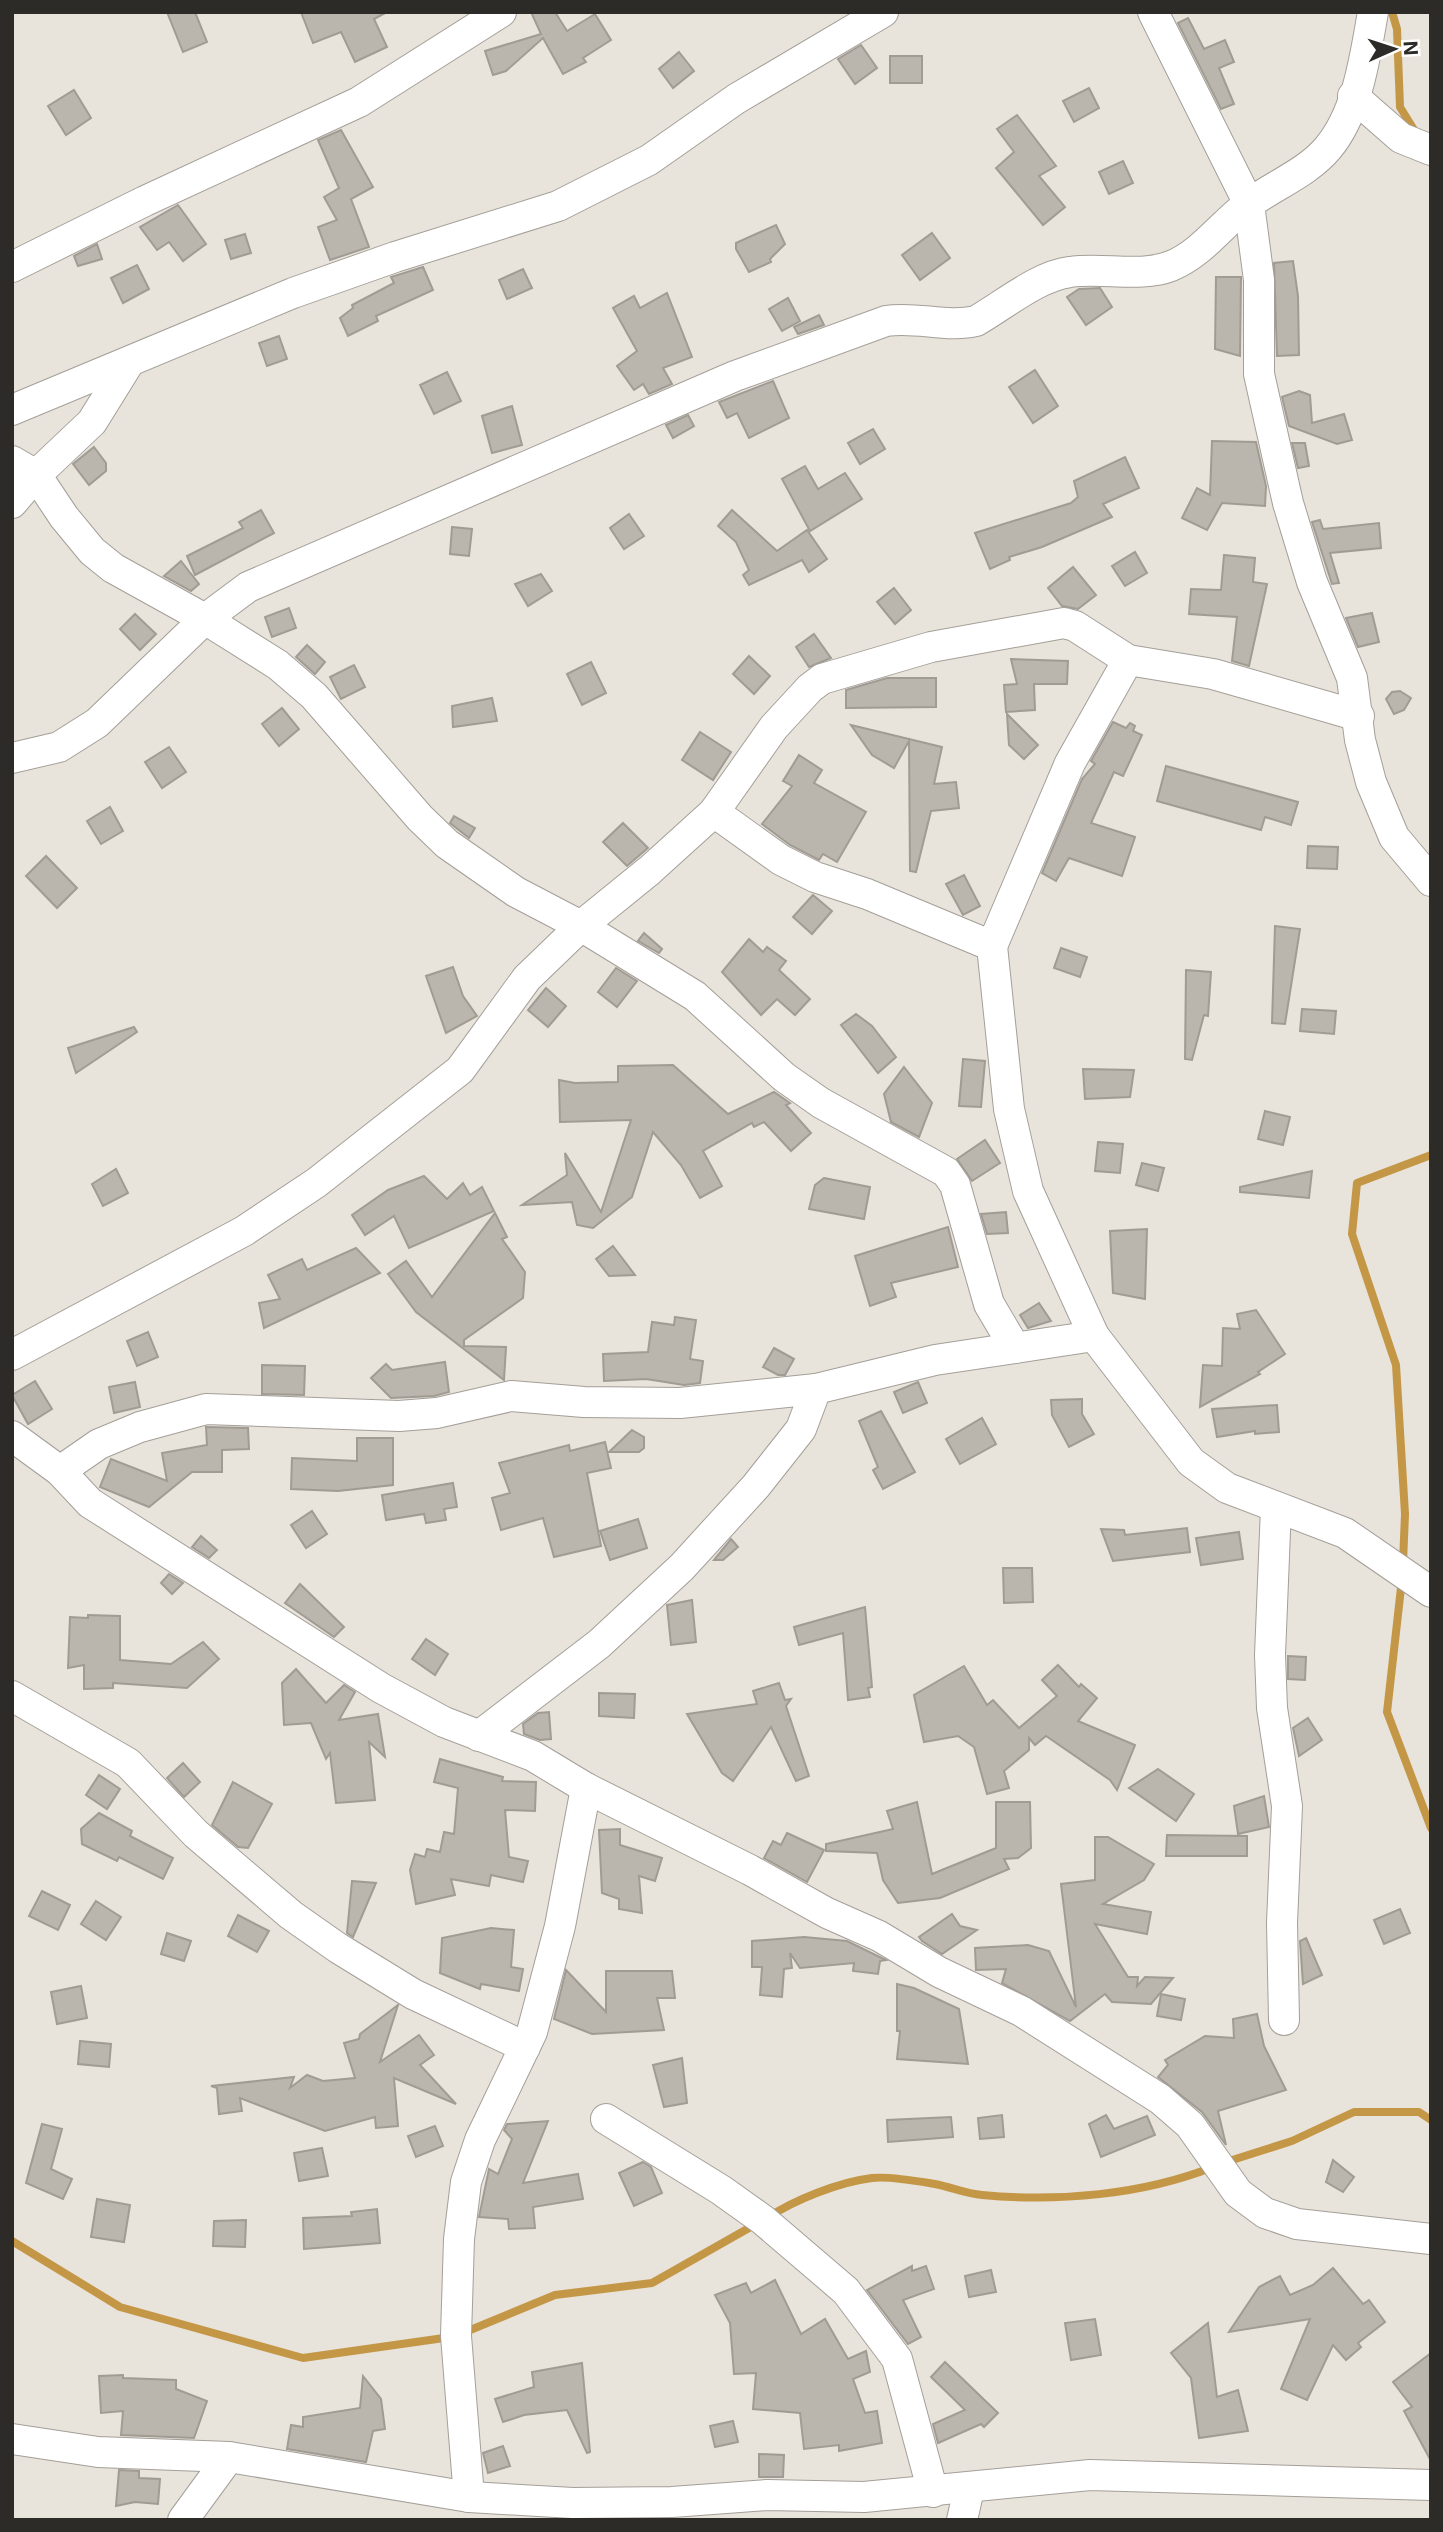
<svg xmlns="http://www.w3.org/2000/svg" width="1443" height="2532" viewBox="0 0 1443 2532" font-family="Inter,sans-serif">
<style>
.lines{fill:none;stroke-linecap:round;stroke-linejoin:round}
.stream{stroke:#c49746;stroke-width:8}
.building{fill:#bab5ad;stroke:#a09c94;stroke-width:2}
.minor-casing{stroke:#a49f98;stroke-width:32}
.minor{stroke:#fff;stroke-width:30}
</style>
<rect width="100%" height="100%" fill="#e8e3db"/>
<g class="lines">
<g class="stream">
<path d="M1392 12 1397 29 1400 107 1416 133"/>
<path d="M1403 1563 1405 1514 1396 1365 1352 1234 1357 1183 1431 1155"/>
<path d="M1402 1579 1387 1712 1431 1828"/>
<path d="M1226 2162 1292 2141 1354 2112H1419L1431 2120"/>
<path d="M767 2218C794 2200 839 2182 872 2178 890 2176 917 2181 935 2184 951 2187 966 2194 982 2195 1058 2202 1142 2195 1213 2167"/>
<path d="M12 2241 120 2307 303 2358 451 2337"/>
<path d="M463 2333 555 2295 652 2283 756 2224"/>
</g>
</g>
<g class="building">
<path d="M167 12H195L207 42 183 52Z"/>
<path d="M301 12H387L374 19 387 47 355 62 341 32 313 43Z"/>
<path d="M531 12H555L567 31 595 14 611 40 583 58 586 62 563 74 543 38 506 71 493 75 485 51 541 34Z"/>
<path d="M1188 18 1204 49 1225 40 1234 62 1219 68 1234 104 1221 109 1178 23Z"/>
<path d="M861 45 877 68 855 84 838 59Z"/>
<path d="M679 52 694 71 673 88 659 69Z"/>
<rect x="890" y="56" width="32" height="27"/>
<path d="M1089 88 1099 108 1074 122 1063 101Z"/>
<path d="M74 90 91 118 66 135 48 106Z"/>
<path d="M1017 115 1056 166 1039 176 1065 207 1043 225 996 168 1014 152 997 129Z"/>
<path d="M341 130 373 187 351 199 369 247 330 260 318 227 337 220 324 197 339 188 318 140Z"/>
<path d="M1123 161 1133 183 1109 194 1099 172Z"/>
<path d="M178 205 206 244 183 261 169 242 157 250 140 227Z"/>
<path d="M776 225 785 244 770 259 771 262 749 272 736 249V243Z"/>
<path d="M932 233 950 258 920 280 902 255Z"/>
<path d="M245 234 251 253 231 259 225 240Z"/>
<path d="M97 244 102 259 78 266 74 256Z"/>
<path d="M1293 261 1298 296 1299 355 1277 356 1274 263Z"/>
<path d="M137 265 149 289 123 303 111 278Z"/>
<path d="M423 267 433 290 376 316 378 321 348 336 340 318 353 308 352 305 394 283 391 277Z"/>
<path d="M523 269 532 288 507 299 499 280Z"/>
<path d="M1216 277H1241L1240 356 1215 349Z"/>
<path d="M1100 288 1112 307 1086 325 1067 297 1079 289Z"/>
<path d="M667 293 692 357 663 368 672 384 649 394 643 384 634 390 617 366 637 351 613 308 634 296 640 308Z"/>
<path d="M788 298 800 321 782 331 769 309Z"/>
<path d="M819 315 824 325 798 334 794 327Z"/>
<path d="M279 336 287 359 267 366 259 343Z"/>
<path d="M1035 370 1058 406 1033 423 1009 387Z"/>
<path d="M447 372 461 401 434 414 420 385Z"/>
<path d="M773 381 789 418 749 438 737 413 727 418 719 402Z"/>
<path d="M1299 391 1310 395 1312 423 1344 414 1352 440 1337 444 1289 426 1282 397Z"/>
<path d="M512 406 522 445 492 453 482 416Z"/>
<path d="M688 415 694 426 673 438 666 425Z"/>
<path d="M873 429 885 449 860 464 848 443Z"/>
<path d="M1212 441 1256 442 1266 486 1265 506 1222 503 1207 530 1182 518 1197 488 1210 495Z"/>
<path d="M1292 443H1305L1309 466 1298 468Z"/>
<path d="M94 447 106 463V471L89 485 73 464Z"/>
<path d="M1125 457 1139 488 1103 504 1112 517 1042 547 1009 557 1010 560 990 569 975 533 1071 503 1078 497 1074 481Z"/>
<path d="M805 466 818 489 845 473 862 499 810 531 782 479Z"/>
<path d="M261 510 274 533 195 575 187 556 243 528 239 522Z"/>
<path d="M732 510 777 551 807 530 827 559 809 572 802 560 749 585 743 575 749 570 736 542 718 526Z"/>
<path d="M629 514 644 536 624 549 610 528Z"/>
<path d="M1320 520 1323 529 1379 523 1381 548 1330 553 1339 583 1332 584 1312 522Z"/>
<path d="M452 527 472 529 469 556 450 554Z"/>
<path d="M1135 552 1147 573 1125 586 1112 566Z"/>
<path d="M1224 555 1255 558 1253 582 1267 584 1249 666 1232 661 1237 617 1189 614 1191 589 1221 590Z"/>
<path d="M181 561 199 584 191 591 164 576Z"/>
<path d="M1073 567 1096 595 1078 609 1062 606 1048 588Z"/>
<path d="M541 574 552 591 528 606 515 584Z"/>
<path d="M894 588 911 610 895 624 877 602Z"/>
<path d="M289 608 296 628 272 637 265 617Z"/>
<path d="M1372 613 1379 642 1358 647 1346 618Z"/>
<path d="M135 614 156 634 140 650 120 629Z"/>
<path d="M814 634 831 658 809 667 796 647Z"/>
<path d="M307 645 325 662 315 674 296 657Z"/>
<path d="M749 656 770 676 754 694 733 674Z"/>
<path d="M1011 659 1068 661 1067 684H1034L1035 710 1006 712 1004 685 1017 684Z"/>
<path d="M591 662 606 693 582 705 567 674Z"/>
<path d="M354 665 365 687 341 699 330 677Z"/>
<path d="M887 678H936V707L846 708V690Z"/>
<path d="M1400 691 1411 698 1404 710 1394 714 1386 699 1392 692Z"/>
<path d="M492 698 497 721 453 727 452 706Z"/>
<path d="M282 708 299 729 279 746 262 724Z"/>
<path d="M1007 714 1038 745 1024 759 1009 745Z"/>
<path d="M1113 722 1126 728 1130 723 1135 726 1133 731 1142 735 1123 776 1114 772 1091 823 1135 837 1122 876 1069 858 1056 881 1042 873 1082 779 1095 764 1091 761Z"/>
<path d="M851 725 942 747 934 784 956 782 959 808 931 811 916 872 910 871 909 741 894 768 872 755Z"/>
<path d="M700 732 731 752 713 780 682 760Z"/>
<path d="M169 747 186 772 162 788 145 762Z"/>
<path d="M799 755 822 770 814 783 866 812 837 862 823 854 819 860 790 845 762 824 792 786 783 781Z"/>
<path d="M1166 766 1298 802 1291 825 1265 817 1261 830 1157 801Z"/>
<path d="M110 807 123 831 101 844 87 821Z"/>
<path d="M454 816 475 828 469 838 450 823Z"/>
<path d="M623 823 648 848 627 866 603 842Z"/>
<path d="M1308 846 1338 847 1337 869 1307 868Z"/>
<path d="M46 856 77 888 57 908 26 876Z"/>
<path d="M964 875 980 906 963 915 946 884Z"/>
<path d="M813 895 832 911 812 934 793 917Z"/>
<path d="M1275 926 1300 929 1285 1024 1272 1023Z"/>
<path d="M644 933 662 949 659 953 638 941Z"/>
<path d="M749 939 763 952 767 947 786 961 779 970 810 999 795 1015 777 999 761 1015 722 972Z"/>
<path d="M1061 948 1087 957 1080 977 1054 968Z"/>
<path d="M453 967 463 996 477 1016 446 1033 426 976Z"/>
<path d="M616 968 637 981 617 1007 598 992Z"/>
<path d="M1186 970 1211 972 1208 1016 1204 1015 1192 1060 1185 1059Z"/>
<path d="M546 988 566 1006 548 1027 528 1010Z"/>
<path d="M1302 1009 1336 1011 1334 1034 1300 1031Z"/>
<path d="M856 1014 872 1026 896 1057 878 1073 841 1025Z"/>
<path d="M134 1027 137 1032 76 1073 68 1048Z"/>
<path d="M963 1059 985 1061 981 1107 959 1106Z"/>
<path d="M673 1065 728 1114 774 1092 790 1103 786 1105 811 1133 791 1151 764 1122 754 1127 752 1123 703 1151 722 1186 700 1198 681 1165 653 1132 632 1197 593 1228 577 1225 572 1202 522 1205 567 1175 565 1153 601 1212 631 1120 560 1122 559 1080 575 1083 618 1082V1066Z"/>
<path d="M904 1067 932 1103 919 1137 891 1122 884 1094Z"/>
<path d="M1083 1069 1134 1070 1130 1097 1085 1099Z"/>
<path d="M1265 1111 1290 1117 1283 1145 1258 1139Z"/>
<path d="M985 1140 1000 1163 972 1181 957 1159Z"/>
<path d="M1098 1142 1123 1144 1120 1173 1095 1171Z"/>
<path d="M1142 1163 1164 1168 1158 1191 1136 1185Z"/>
<path d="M116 1169 128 1193 103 1206 92 1184Z"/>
<path d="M1312 1171 1309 1198 1240 1192V1187Z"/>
<path d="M424 1176 447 1199 463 1183 470 1195 482 1187 494 1211 409 1248 394 1216 365 1235 352 1215 388 1190Z"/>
<path d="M824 1178 870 1187 864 1219 809 1209 815 1185Z"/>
<path d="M1006 1212 1008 1233 987 1234 981 1214Z"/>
<path d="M495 1213 507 1237 502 1239 525 1272 523 1298 464 1340V1346L506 1347 504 1380 416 1312 388 1274 406 1261 432 1297Z"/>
<path d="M948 1227 958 1267 891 1283 896 1297 870 1306 855 1256Z"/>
<path d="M1147 1229 1145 1299 1113 1293 1110 1231Z"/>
<path d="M613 1246 635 1275 609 1276 596 1259Z"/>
<path d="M356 1248 380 1273 264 1328 259 1303 280 1299 268 1275 302 1259 307 1270Z"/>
<path d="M1039 1303 1051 1321 1028 1328 1020 1315Z"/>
<path d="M1256 1310 1285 1354 1258 1372 1260 1374 1200 1407 1203 1365 1222 1366 1223 1328 1240 1329 1237 1314Z"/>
<path d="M675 1317 696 1320 690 1359 703 1361 700 1383 684 1385 646 1379 604 1381 603 1354 648 1352 652 1322 674 1325Z"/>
<path d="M148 1332 158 1357 137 1366 127 1341Z"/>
<path d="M774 1348 794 1359 785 1375H778L763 1367Z"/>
<path d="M445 1362 449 1392 434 1396 391 1398 371 1378 386 1364 392 1370Z"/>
<path d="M262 1365 305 1366 304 1395 262 1394Z"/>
<path d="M35 1381 52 1409 28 1424 12 1395Z"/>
<path d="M135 1382 140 1407 114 1413 109 1387Z"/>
<path d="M918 1382 927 1403 903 1413 894 1392Z"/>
<path d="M1082 1399V1414L1094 1434 1069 1447 1052 1415 1051 1400Z"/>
<path d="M1277 1405 1279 1432 1255 1434V1431L1217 1437 1212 1409Z"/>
<path d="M881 1411 915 1472 883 1489 873 1470 878 1467 859 1421Z"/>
<path d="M982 1418 996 1444 960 1464 946 1439Z"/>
<path d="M206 1427 248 1428 249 1449 222 1450V1472H192L149 1507 100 1487 111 1459 167 1481 162 1453 207 1445Z"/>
<path d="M632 1430 644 1437V1448L639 1452H609Z"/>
<path d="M357 1438H393V1485L338 1491 291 1489 292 1458 357 1461Z"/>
<path d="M605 1442 611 1468 587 1473 601 1546 554 1557 543 1518 501 1530 492 1498 510 1493 499 1463 569 1445 570 1451Z"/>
<path d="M453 1483 457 1507 444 1509 446 1520 426 1523 424 1514 386 1520 382 1495Z"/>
<path d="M312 1511 327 1534 306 1548 291 1525Z"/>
<path d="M638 1519 647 1548 610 1560 600 1531Z"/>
<path d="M1187 1528 1190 1552 1113 1561 1101 1529 1124 1530 1125 1535Z"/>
<path d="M1239 1532 1243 1559 1201 1565 1196 1538Z"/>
<path d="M201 1536 217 1550 209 1558 192 1547Z"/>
<path d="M731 1539 738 1547 723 1560H714Z"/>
<path d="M1003 1568H1032L1033 1602 1004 1603Z"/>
<path d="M169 1574 183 1583 172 1594 161 1583Z"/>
<path d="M300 1584 344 1627 334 1637 285 1603Z"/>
<path d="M692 1600 696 1642 671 1645 667 1605Z"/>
<path d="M865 1607 872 1687 868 1688 870 1697 848 1700 843 1633 799 1645 794 1627Z"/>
<path d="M88 1615 120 1616V1660L171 1664 203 1642 219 1659 187 1688 113 1683V1688L84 1689V1665L68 1668 70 1617 88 1618Z"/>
<path d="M426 1639 448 1654 435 1675 412 1659Z"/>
<path d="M1288 1656 1306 1657 1305 1680 1288 1679Z"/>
<path d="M1058 1665 1079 1687 1081 1684 1097 1698 1078 1721 1135 1745 1117 1790 1110 1780 1046 1736 1035 1745 1029 1738V1750L1004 1771 1009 1788 987 1794 974 1747 958 1736 924 1742 914 1695 964 1666 987 1705 993 1700 1019 1728 1057 1696 1042 1680Z"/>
<path d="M296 1669 326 1703 344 1685 355 1692 339 1720 378 1714 385 1757 369 1742 375 1800 336 1803 330 1753 326 1759 311 1723 284 1725 282 1683Z"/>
<path d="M779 1683 785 1700 791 1699 786 1706 809 1776 796 1781 771 1727 733 1781 722 1773 687 1714 757 1704 753 1691Z"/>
<path d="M599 1693 635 1694 634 1718 599 1716Z"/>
<path d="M549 1712 551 1739 540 1740 524 1734 523 1724 538 1713Z"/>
<path d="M1308 1718 1322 1740 1299 1756 1293 1728Z"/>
<path d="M440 1759 503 1777 502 1781 536 1782 535 1811 505 1810 509 1857 528 1861 523 1882 491 1875 489 1886 451 1879 455 1895 416 1904 410 1870 415 1854 425 1857 427 1849 440 1852 444 1832 454 1834 458 1788 434 1782Z"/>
<path d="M183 1763 200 1782 184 1797 167 1778Z"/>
<path d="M1158 1769 1194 1794 1176 1821 1129 1788Z"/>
<path d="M99 1775 120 1789 107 1809 86 1795Z"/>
<path d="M233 1782 272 1804 248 1848 238 1847 212 1825Z"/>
<path d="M1264 1796 1269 1827 1238 1834 1234 1806Z"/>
<path d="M917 1802 932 1874 996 1848V1802H1030L1031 1848 1018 1858 1004 1859 1009 1869 940 1898 898 1903 883 1880 877 1853 826 1851V1844L893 1829 887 1811Z"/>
<path d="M99 1813 132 1831 130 1836 173 1858 163 1879 119 1857 117 1861 82 1844 81 1829Z"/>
<path d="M620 1829V1845L662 1858 655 1881 639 1876 642 1913 619 1909V1899L602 1893 599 1830Z"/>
<path d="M787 1833 824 1850 807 1882 764 1858 773 1841 781 1845Z"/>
<path d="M1167 1835 1247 1836V1856H1166Z"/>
<path d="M1095 1837H1108L1154 1864 1144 1880 1103 1904 1151 1912 1147 1934 1095 1924 1128 1977H1138L1137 1986 1145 1977 1173 1978 1151 2004 1112 2002 1105 1994 1070 2021 1002 1983 1006 1969 976 1970 975 1948 1028 1945 1049 1951 1076 2007 1061 1884 1095 1880Z"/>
<path d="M352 1881 376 1883 353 1937 347 1933Z"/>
<path d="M42 1891 70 1905 58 1930 29 1916Z"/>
<path d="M96 1901 121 1917 106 1940 81 1924Z"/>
<path d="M1400 1909 1410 1933 1384 1944 1374 1920Z"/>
<path d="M952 1914 960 1926 977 1930 942 1954 922 1941 919 1937Z"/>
<path d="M238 1915 269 1931 257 1952 228 1936Z"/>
<path d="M491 1928 514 1930 511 1967 523 1969 519 1991 481 1984 480 1989 440 1973 442 1938Z"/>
<path d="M167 1933 191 1941 184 1961 161 1954Z"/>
<path d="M804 1937 847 1941 886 1960 880 1961 878 1974 853 1971 854 1963 800 1968 790 1953 792 1968 784 1969 782 1997 760 1995 762 1967H752V1941Z"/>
<path d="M1306 1938 1322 1975 1303 1984 1300 1941Z"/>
<path d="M566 1970 606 2012V1971H672L675 1998H657L664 2030 592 2034 554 2019Z"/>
<path d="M897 1984 914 1988 959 2009 968 2064 897 2059 900 2031H897Z"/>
<path d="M81 1986 87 2018 57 2024 51 1992Z"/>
<path d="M1161 1994 1185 1999 1181 2020 1157 2016Z"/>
<path d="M398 2005 380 2062 419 2035 434 2055 420 2065 456 2104 394 2078 398 2126 376 2128 375 2117 325 2131 240 2098 242 2111 219 2114 217 2088 211 2086 294 2077 290 2088 307 2075 323 2081 355 2078 344 2043 359 2039 360 2034Z"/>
<path d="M1257 2014 1264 2046 1286 2090 1218 2111 1226 2145 1202 2112 1158 2077 1168 2065 1165 2060 1205 2036 1234 2038 1233 2019Z"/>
<path d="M80 2041 111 2044 109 2067 78 2064Z"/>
<path d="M682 2058 687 2103 664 2107 653 2065Z"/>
<path d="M1002 2115 1004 2137 980 2139 978 2118Z"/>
<path d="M1106 2115 1114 2129 1147 2116 1155 2135 1101 2157 1089 2124Z"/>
<path d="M951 2117 953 2137 888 2142 887 2120Z"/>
<path d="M548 2121 523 2183 578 2174 583 2199 533 2207 535 2228 509 2229 508 2219 479 2217 489 2169 498 2174 512 2139 504 2130 507 2124Z"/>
<path d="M42 2124 62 2129 51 2169 72 2179 63 2199 26 2183Z"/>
<path d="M435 2126 443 2146 416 2157 408 2136Z"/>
<path d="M322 2148 328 2176 299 2181 294 2153Z"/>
<path d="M1333 2160 1354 2177 1343 2192 1326 2182Z"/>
<path d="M643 2162 651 2167 662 2193 634 2206 619 2173Z"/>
<path d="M97 2199 130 2205 124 2242 91 2237Z"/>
<path d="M377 2209 380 2243 304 2249 303 2218 352 2216 351 2212Z"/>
<path d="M246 2220 245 2247 213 2246 214 2221Z"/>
<path d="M912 2266V2271L926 2266 934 2289 903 2300 921 2337 908 2344 867 2290Z"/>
<path d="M1333 2268 1363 2304 1369 2300 1385 2322 1358 2343 1361 2347 1346 2360 1333 2345 1307 2400 1281 2389 1310 2319 1229 2332 1259 2287 1280 2276 1290 2295 1313 2285Z"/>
<path d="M991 2270 996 2292 969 2297 965 2276Z"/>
<path d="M775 2280 801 2334 825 2319 848 2359 866 2351 870 2372 853 2379 865 2413 877 2411 882 2443 839 2451V2445L804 2449 800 2413 753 2409 756 2373 734 2374 730 2323 715 2295 746 2283 751 2293Z"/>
<path d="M1095 2319 1101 2355 1071 2360 1065 2323Z"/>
<path d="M1208 2323 1217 2397 1238 2390 1248 2431 1199 2438 1191 2378 1171 2353Z"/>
<path d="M1431 2353V2461L1404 2411 1412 2407 1393 2382Z"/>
<path d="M945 2362 998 2413 984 2427 981 2424 938 2443 933 2424 965 2410 931 2377Z"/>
<path d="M582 2363 590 2452 587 2453 567 2410 524 2415 503 2422 495 2399 534 2387 532 2372Z"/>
<path d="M123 2375V2378L176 2380V2389L207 2401 194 2438 121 2435 123 2411 101 2413 99 2376Z"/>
<path d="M363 2376 381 2399 385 2429 373 2431 366 2462 287 2449 291 2425 303 2427V2417L360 2408Z"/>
<path d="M733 2421 738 2442 715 2447 710 2426Z"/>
<path d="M503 2446 510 2466 488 2473 483 2453Z"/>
<path d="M759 2454 784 2455 783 2477H759Z"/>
<path d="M119 2470 139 2471V2478L160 2479 158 2504 135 2502 116 2506Z"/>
</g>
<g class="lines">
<defs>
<g id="minor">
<path d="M1153 12 1249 204 1259 280V374L1288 503 1312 582 1352 678 1360 740 1371 782 1394 837 1431 881"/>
<path d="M1353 96 1401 138 1431 150"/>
<path d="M12 267 145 201 359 102 501 12"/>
<path d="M12 410 293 293 395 257 558 206 649 160 736 99 883 12"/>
<path d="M12 461 36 475 64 517 92 551 113 568 205 619 278 665 314 696 420 818 447 844 516 892 581 926 695 996 784 1077 821 1103 946 1172 955 1185 989 1304 1015 1348"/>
<path d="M12 503 36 475 92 422 128 364"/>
<path d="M12 758 59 747 97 723 205 619 248 587 735 376 886 321C916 316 947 328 976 321 1004 305 1038 276 1070 272 1103 267 1140 278 1171 266 1203 253 1223 222 1250 203 1275 185 1308 172 1328 148 1358 112 1365 57 1373 12"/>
<path d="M714 812 781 860 815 877 867 894 992 946 1009 1109 1028 1191 1094 1336"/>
<path d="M992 946 1070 763 1128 660 1213 674 1359 716"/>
<path d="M12 1355 244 1231 316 1183 460 1070 527 978 581 926 650 870 714 812 774 727 810 688 822 679 931 647 1064 623 1075 626 1128 660"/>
<path d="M12 1436 60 1471 90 1503 381 1688 444 1722 533 1756 586 1788 750 1870 827 1913 879 1936 939 1972 1021 2011 1160 2099 1190 2125 1238 2193 1265 2213 1297 2224 1431 2239"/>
<path d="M60 1471 99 1444 140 1427 206 1409 399 1416 437 1413 511 1396 584 1402 680 1403 816 1389 935 1360 1094 1336 1191 1462 1227 1488 1345 1533 1431 1592"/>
<path d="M1276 1507 1270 1655 1272 1708 1287 1806 1282 1923 1284 2020"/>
<path d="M12 1696 128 1763 196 1834 291 1915 338 1948 413 1994 525 2047"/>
<path d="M479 1736 599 1644 682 1567 756 1486 801 1429 816 1389"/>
<path d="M606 2119 721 2190 763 2220 846 2291 897 2359 933 2492"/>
<path d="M12 2439 98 2452 229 2457 469 2497 573 2503 672 2502 767 2495 864 2497 1090 2475 1431 2485"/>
<path d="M469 2497 456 2336 459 2239 466 2182 480 2140 532 2032 560 1926 586 1788"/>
<path d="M183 2520 229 2457"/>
<path d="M962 2520 969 2489"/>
</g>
</defs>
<use href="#minor" class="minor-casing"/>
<use href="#minor" class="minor"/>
</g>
<rect width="1443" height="2532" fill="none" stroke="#2d2b28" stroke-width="28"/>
<g transform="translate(1394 49) rotate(87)" stroke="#ffffff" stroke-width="5" paint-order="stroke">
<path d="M0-5L12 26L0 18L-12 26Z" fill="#2d2b28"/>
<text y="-10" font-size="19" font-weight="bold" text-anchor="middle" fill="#2d2b28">N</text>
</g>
</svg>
